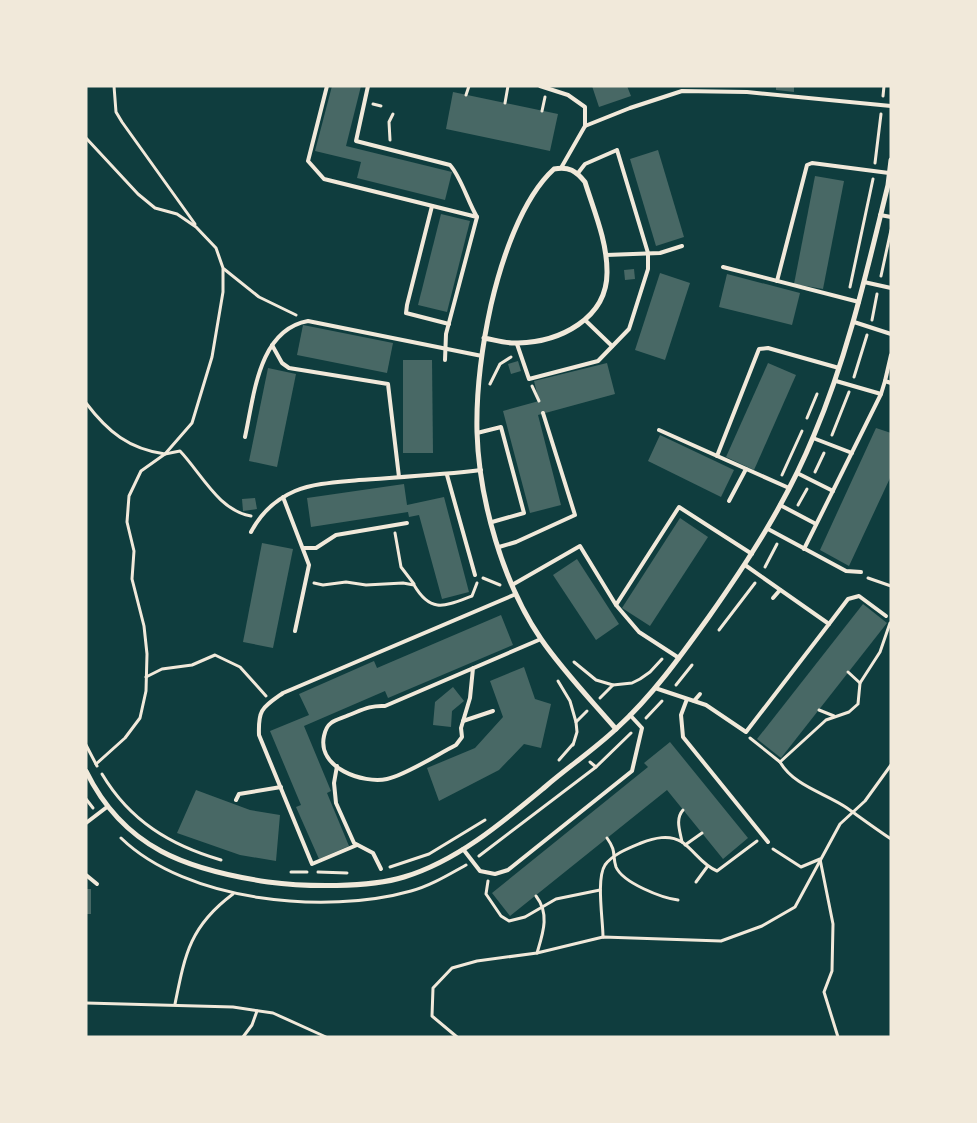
<svg xmlns="http://www.w3.org/2000/svg" width="977" height="1123" viewBox="0 0 977 1123" font-family="'Nunito Sans',sans-serif">
<style>
.building{fill:#486865}
.lines{fill:none;stroke-linecap:round;stroke-linejoin:round}
.path{stroke:#f1e9da;stroke-width:3}
.service{stroke:#f1e9da;stroke-width:4}
.minor{stroke:#f1e9da;stroke-width:5}
</style>
<rect width="100%" height="100%" fill="#0f3d3e"/>
<g class="building">
<path d="M332 86H361L346 146 452 172 445 200 357 178 361 162 315 151Z"/>
<path d="M592 86H627L631 96 599 107Z"/>
<path d="M776 86H794V92L776 90Z"/>
<path d="M453 92 558 114 550 151 446 129Z"/>
<path d="M658 150 684 237 656 246 630 159Z"/>
<path d="M815 176 844 181 823 289 794 284Z"/>
<path d="M441 214 470 221 447 312 418 305Z"/>
<path d="M634 269 635 279 625 280 624 270Z"/>
<path d="M660 273 690 283 665 360 635 350Z"/>
<path d="M727 274 800 293 792 325 719 307Z"/>
<path d="M303 325 393 343 387 373 297 355Z"/>
<path d="M403 360H432L433 453H403Z"/>
<path d="M518 361 521 371 511 374 508 364Z"/>
<path d="M607 363 615 394 538 415 561 505 530 513 503 411 539 401 534 381Z"/>
<path d="M768 363 796 375 754 470 726 457Z"/>
<path d="M268 368 296 374 277 467 249 461Z"/>
<path d="M876 428 891 433V476L849 566 820 550Z"/>
<path d="M660 435 734 470 721 497 648 461Z"/>
<path d="M404 484 407 505 444 497 469 592 442 599 419 515 409 517 408 512 311 527 307 498Z"/>
<path d="M255 498 257 509 243 511 242 499Z"/>
<path d="M680 518 708 537 650 626 622 608Z"/>
<path d="M262 543 293 549 273 648 243 642Z"/>
<path d="M577 559 619 624 596 640 553 575Z"/>
<path d="M863 604 887 623 781 758 757 739Z"/>
<path d="M501 615 513 645 388 698 385 691 304 726 331 791 327 793 349 846 319 859 296 807 301 805 270 731 309 715 299 694 374 661 377 668Z"/>
<path d="M524 667 535 699 551 704 541 748 524 744 499 770 439 801 427 768 475 748 503 717 490 681Z"/>
<path d="M453 687 464 701 452 711 451 727 433 725 435 702Z"/>
<path d="M670 742 748 838 723 859 667 790 510 916 492 893 648 767 644 763Z"/>
<path d="M196 790 250 810 280 815 276 861 240 855 177 833Z"/>
<rect x="86" y="889" width="5" height="25"/>
</g>
<g class="lines">
<g class="path">
<path d="M114 86 116 112 122 122 195 224"/>
<path d="M466 95 469 86"/>
<path d="M883 96 884 86"/>
<path d="M505 103 508 86"/>
<path d="M373 104 381 106"/>
<path d="M542 111 545 97"/>
<path d="M86 138 138 194 155 208 177 214 196 227 216 248 223 268V292L212 357 192 423 165 454C129 449 108 432 86 403"/>
<path d="M390 140 389 122 393 114"/>
<path d="M875 163 881 114"/>
<path d="M224 269 259 297 296 315"/>
<path d="M881 276 891 230"/>
<path d="M850 287 873 179"/>
<path d="M872 320 877 294"/>
<path d="M854 377 867 335"/>
<path d="M490 384 500 364 511 357"/>
<path d="M532 386 539 401"/>
<path d="M807 418 817 394"/>
<path d="M832 435 849 392"/>
<path d="M815 472 824 453"/>
<path d="M782 475 802 431"/>
<path d="M798 505 807 489"/>
<path d="M395 533 401 567 414 584"/>
<path d="M765 567 777 544"/>
<path d="M483 578 500 585"/>
<path d="M868 578 891 586"/>
<path d="M314 583 323 585 346 582 366 585 403 583 414 585C431 614 445 606 472 596L477 583"/>
<path d="M719 630 755 583"/>
<path d="M574 662 596 680 613 685"/>
<path d="M848 672 860 683"/>
<path d="M146 677 162 669 192 665 215 655 240 667 266 696"/>
<path d="M558 681 570 701 576 722"/>
<path d="M676 685 692 665"/>
<path d="M600 698 613 685 632 683 640 679 650 672 662 659"/>
<path d="M819 710 834 716"/>
<path d="M646 718 662 701"/>
<path d="M750 738 780 762 826 720 849 712 858 704 860 683 880 652 890 623"/>
<path d="M86 745 97 766"/>
<path d="M573 745 577 732 576 722 587 711"/>
<path d="M559 760 573 744"/>
<path d="M590 762 596 767 631 733"/>
<path d="M780 762C794 786 825 793 847 808 861 818 876 829 891 839"/>
<path d="M96 764 125 738 140 718 146 691 147 654 144 626 132 579 134 551 127 522 129 496 141 471 165 454 180 451C201 473 219 511 251 516"/>
<path d="M102 774C130 821 170 845 221 860"/>
<path d="M86 799 93 808"/>
<path d="M121 838C187 902 326 915 411 891 430 886 448 875 466 865"/>
<path d="M607 838C617 852 612 855 616 867 623 883 662 898 678 900"/>
<path d="M682 842C680 831 675 819 683 810"/>
<path d="M685 845 702 833"/>
<path d="M773 849 801 867 820 859 833 924 832 971 824 992 838 1037"/>
<path d="M479 856 596 767"/>
<path d="M390 867 429 854 485 820"/>
<path d="M291 872H307"/>
<path d="M318 872 347 873"/>
<path d="M488 881 486 894 501 916 509 921 525 917 556 899 600 890"/>
<path d="M696 882 707 867"/>
<path d="M536 896C550 914 543 933 537 953"/>
<path d="M603 937C603 920 596 879 605 865 613 854 629 848 641 843 654 838 669 834 682 842 695 851 702 865 717 871L757 841"/>
<path d="M86 1003 233 1007 273 1013 326 1037"/>
<path d="M175 1004C185 954 190 926 233 894"/>
<path d="M243 1037 252 1025 257 1011"/>
<path d="M457 1037 432 1016 433 988 452 968 477 961 537 953 603 937 721 941 762 926 795 907 840 824 865 801 891 765"/>
</g>
<g class="service">
<path d="M327 86 308 161 324 179 477 217 446 334 445 360"/>
<path d="M368 86 356 141 450 165C461 177 468 202 477 217"/>
<path d="M540 86 568 95 585 107V126"/>
<path d="M561 168 585 126 630 108 682 91 747 92 891 106"/>
<path d="M432 206 407 305 406 313 449 324"/>
<path d="M880 215 891 217"/>
<path d="M606 255 660 253 682 246"/>
<path d="M723 267 859 302"/>
<path d="M777 281 807 165 812 163 889 173"/>
<path d="M864 282 891 288"/>
<path d="M585 320 612 346"/>
<path d="M854 322 891 334"/>
<path d="M517 344 529 379 598 361 629 329 648 269V253L617 150 585 164 578 173"/>
<path d="M272 345 282 363 289 368 388 384 399 477"/>
<path d="M891 355 885 381 891 383"/>
<path d="M836 381 881 394 885 381"/>
<path d="M659 430 789 488"/>
<path d="M477 433 501 427 524 513 492 522"/>
<path d="M245 437C254 397 258 330 308 321L482 356"/>
<path d="M813 438 852 453"/>
<path d="M717 456 759 349 768 348 839 368"/>
<path d="M797 473 833 491"/>
<path d="M447 475 475 575"/>
<path d="M283 497 309 565 295 631"/>
<path d="M729 501 746 469"/>
<path d="M780 505 816 524"/>
<path d="M768 529 846 571 861 572"/>
<path d="M251 532C261 513 274 500 295 491 314 483 339 482 359 480 400 477 441 475 481 470"/>
<path d="M499 547 516 542 575 515 543 413"/>
<path d="M304 548H316L336 535 407 523"/>
<path d="M804 549 881 394"/>
<path d="M512 585 580 546 616 605 679 507 752 554"/>
<path d="M773 598 780 590"/>
<path d="M616 605 639 632 679 658"/>
<path d="M829 624 848 599 859 596 886 616"/>
<path d="M473 668 470 698 461 728 462 737 456 745C438 754 406 775 387 779 363 784 317 768 324 736 325 731 327 726 331 723 336 719 343 718 349 715 362 710 371 705 385 706L541 639"/>
<path d="M655 688 706 705 746 732 829 624 745 565"/>
<path d="M687 699 681 715 683 737 768 842"/>
<path d="M694 701 700 694"/>
<path d="M463 721 493 711"/>
<path d="M337 766 334 783 336 803 354 843 373 853 381 869"/>
<path d="M236 800 239 794 281 787"/>
<path d="M86 823 107 807"/>
<path d="M357 845 312 864 259 735C258 709 262 708 283 693L516 594"/>
<path d="M463 849 480 871 495 874 508 870 632 771 642 728 630 715"/>
<path d="M86 875 97 884"/>
</g>
<g class="minor">
<path d="M484 338C495 340 507 344 518 343 559 342 608 319 607 271 607 241 594 211 585 182 576 171 569 166 554 169 521 199 501 262 491 305 482 346 476 389 477 432 479 500 503 583 541 639 563 671 591 700 616 729"/>
<path d="M86 771C124 849 188 870 268 882 305 887 369 888 404 877 457 861 503 822 545 787 568 767 595 749 617 728 652 696 680 657 708 618 749 560 787 501 814 435 848 355 867 270 888 185L891 160"/>
</g>
</g>
<rect width="977" height="1123" fill="none" stroke="#f1e9da" stroke-width="175"/>
</svg>
